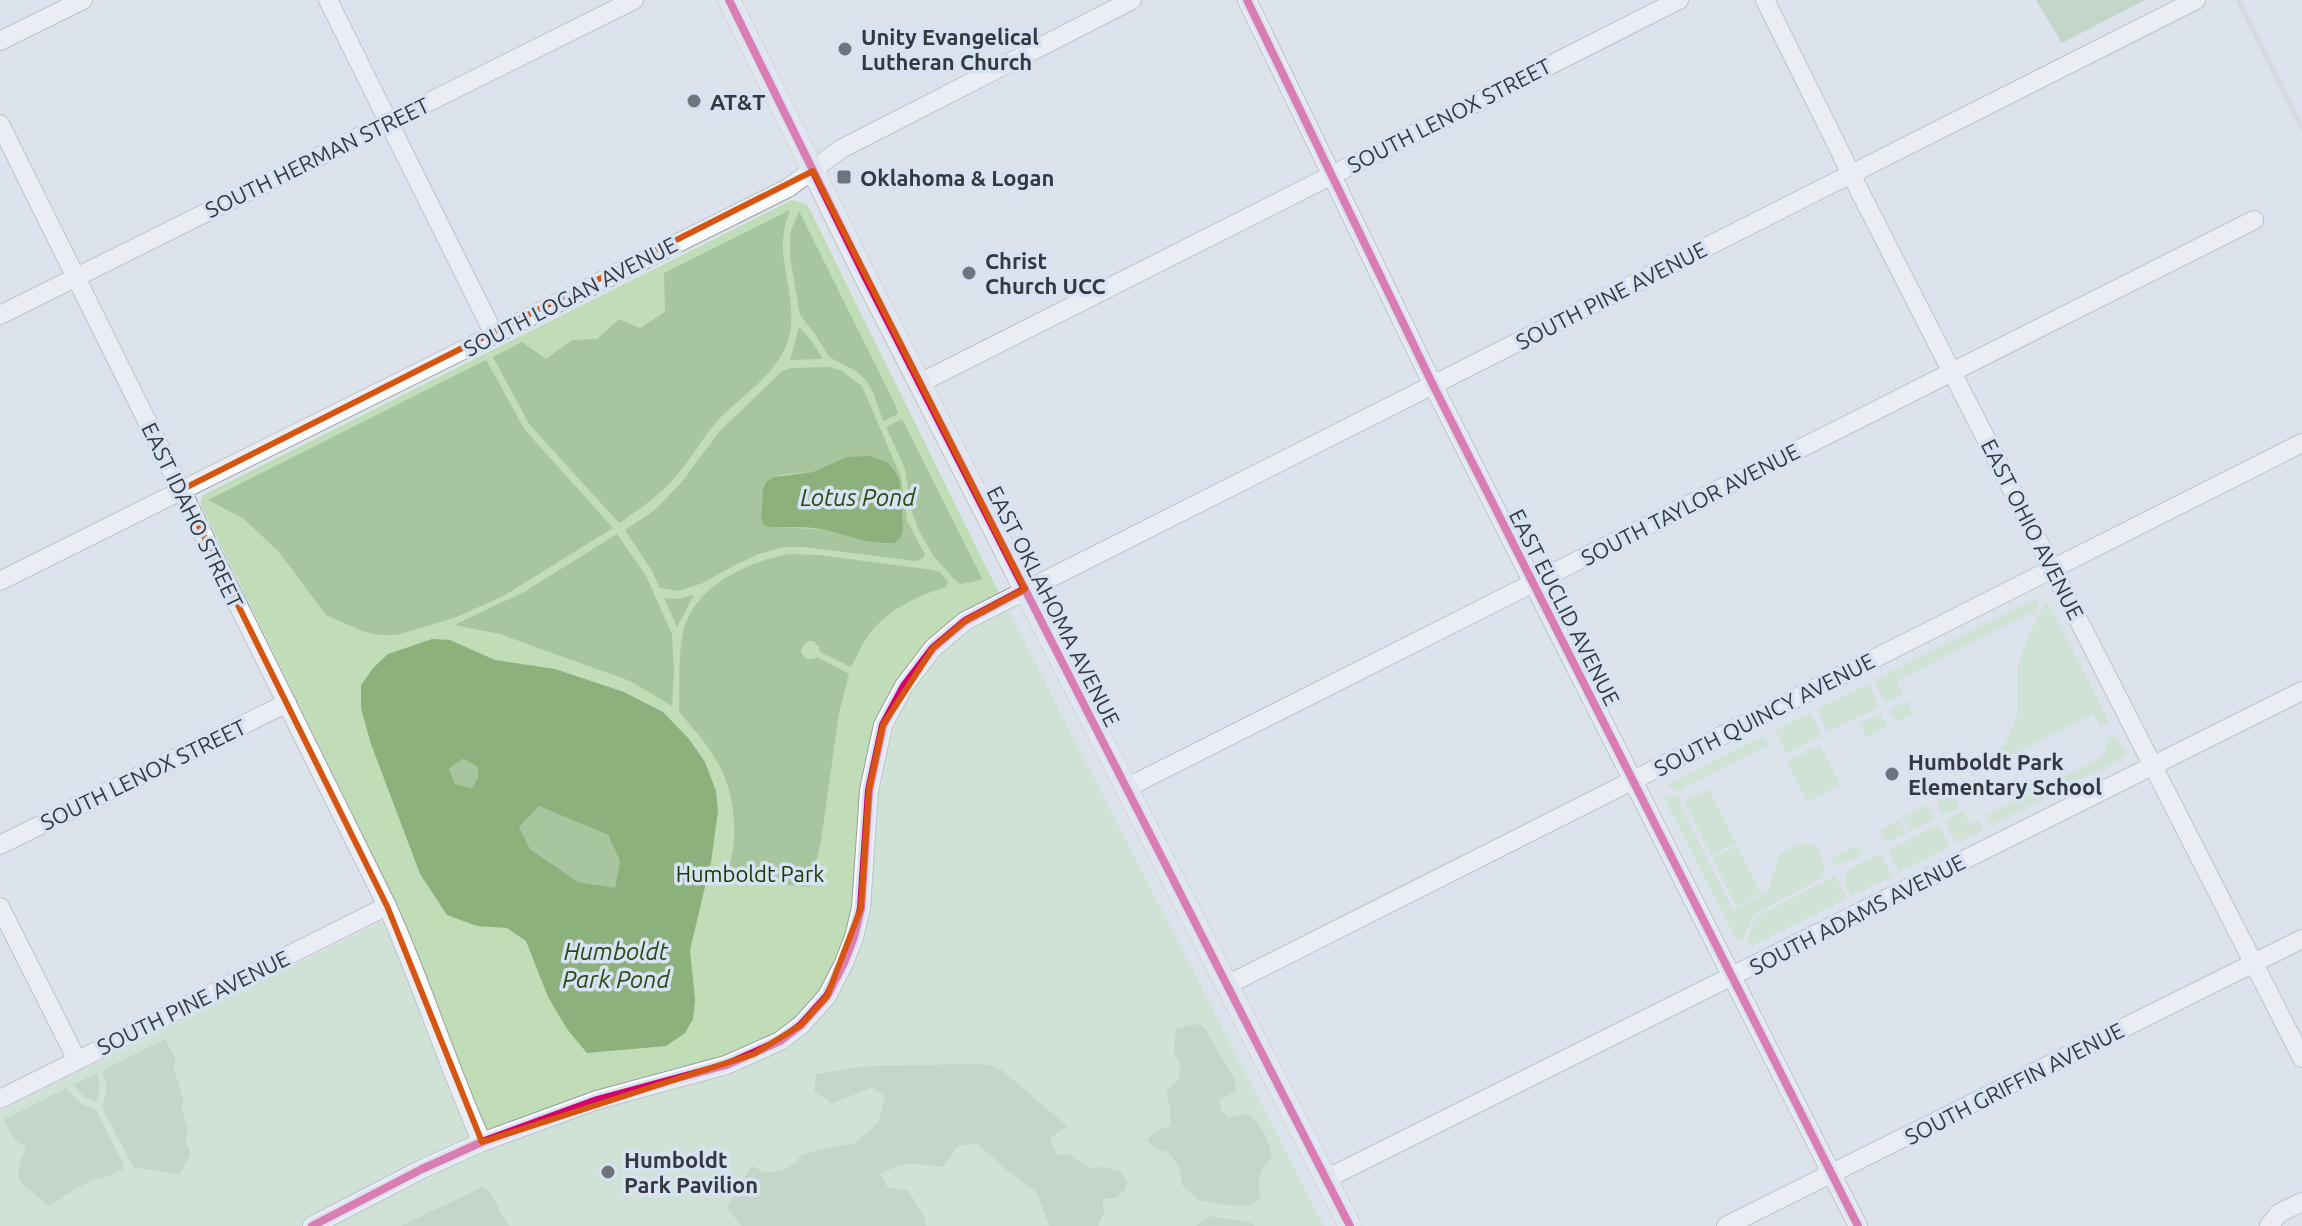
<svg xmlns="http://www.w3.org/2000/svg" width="2302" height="1226" viewBox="0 0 2302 1226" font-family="Ubuntu,sans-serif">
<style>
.green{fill:#c0ddb8}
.forest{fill:#a7c59e;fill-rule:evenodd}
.water{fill:#8db17d;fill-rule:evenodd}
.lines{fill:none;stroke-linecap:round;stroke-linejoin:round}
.minor-casing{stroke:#989da3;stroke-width:20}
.major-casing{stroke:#bfc2c6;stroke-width:24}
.minor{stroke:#fafbfc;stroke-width:18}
.major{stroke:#e8ecf2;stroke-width:22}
.rail{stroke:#cecfd2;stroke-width:5}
.cycleway-casing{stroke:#d7e2f2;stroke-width:13}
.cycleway{stroke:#d6006c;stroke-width:8}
.marked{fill:none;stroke:#d65611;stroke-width:6;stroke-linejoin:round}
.poi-dot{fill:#70747c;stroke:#d7e2f2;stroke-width:3}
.labels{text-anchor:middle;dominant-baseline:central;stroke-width:7;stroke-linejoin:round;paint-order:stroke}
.poi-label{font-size:22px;font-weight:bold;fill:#35393f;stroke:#d7e2f2;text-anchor:start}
.street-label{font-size:22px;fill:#35393f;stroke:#d7e2f2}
.park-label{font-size:22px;fill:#183800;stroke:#d7e2f2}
.water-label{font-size:24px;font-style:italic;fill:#2a4a14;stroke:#d7e2f2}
</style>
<rect width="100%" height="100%" fill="#dde3ec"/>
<g class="green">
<path d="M792 200 806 204 810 210 989 573 1324 1226H0V1111L401 912 203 509 200 502 203 495Z"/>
<path d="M2037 598 2038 606 2036 615 2030 613 1897 681 1903 694 1885 702 1874 680Z"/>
<path d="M2045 604H2049L2109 722 2100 727 2093 714 1971 776 1970 768 1972 764 1999 749 2007 741 2018 712V665L2029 635Z"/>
<path d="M1868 684 1878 705 1877 708 1830 731 1827 730 1817 709Z"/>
<path d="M1907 701 1913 714 1897 722 1889 710Z"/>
<path d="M1810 712 1821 733 1820 737 1786 754 1775 730Z"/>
<path d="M1880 713 1887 727 1867 738 1860 724Z"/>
<path d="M2115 735 2127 756 1990 826 1985 816 2103 757 2107 742 2106 739Z"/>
<path d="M1763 736 1769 745 1683 788 1682 793 1669 788V784Z"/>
<path d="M1820 745 1840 785 1807 802 1786 762Z"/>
<path d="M1709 789 1736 843 1711 856 1684 802Z"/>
<path d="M1953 792 1960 806 1943 815 1936 801Z"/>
<path d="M1668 794 1680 797 1679 803 1733 910 1769 891 1778 857C1784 850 1797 845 1806 843L1817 847 1825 866 1821 878 1754 915 1743 940 1737 941 1664 798Z"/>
<path d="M1927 805 1934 819 1910 831 1903 817Z"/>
<path d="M1963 811 1970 824 1978 820 1983 830 1956 843 1946 823V820Z"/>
<path d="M1899 820 1906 833 1886 843 1880 830Z"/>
<path d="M1936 825 1939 826 1950 847 1899 872 1889 852 1890 850Z"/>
<path d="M1857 845 1863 855 1835 866 1831 858Z"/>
<path d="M1737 846 1761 893 1736 906 1712 858Z"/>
<path d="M1879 854 1882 855 1892 876 1851 896 1844 882 1849 869Z"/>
<path d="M1835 876 1847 898 1751 946 1747 944 1752 925 1756 917Z"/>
</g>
<g class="forest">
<path d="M2036 0H2145L2062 43Z"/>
<path d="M790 210C785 224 782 237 783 252 785 278 795 306 790 332 782 375 739 395 713 426 700 442 690 460 676 476 660 495 640 509 619 523L529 424 493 357 522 342 546 359 572 340 597 339 619 319 640 328 665 312 664 273Z"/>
<path d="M799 211 895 404 898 414 883 421 873 392 866 380 856 371 829 357 815 334 800 315 790 256V234Z"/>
<path d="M799 327 810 339 823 359 790 360Z"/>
<path d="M486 360 525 430 613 528 505 595 457 617 397 635H380L362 631 326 615 279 552 244 519 208 500Z"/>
<path d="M829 367 842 371 862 386 901 477 907 521 923 551 925 555 922 559 916 561 804 547H783L759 554 735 565 703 583 678 591 660 588 651 569 625 530 655 510 680 484 719 432 782 371 791 368ZM813 472 900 482 903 528 885 544 817 529 768 527 761 519C763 471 768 476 813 472Z"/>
<path d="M902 419 982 578 981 580 961 584 957 582 934 557 919 531 911 509 905 469 886 427Z"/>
<path d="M617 534 646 576 672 634 674 672 672 706 630 681 500 634 454 625 524 592Z"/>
<path d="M789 554 819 555 933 570 941 573 948 582 946 587C917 596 889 609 870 633 862 643 857 656 851 667L820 652 819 647 813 641H808L802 647 801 652C805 659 810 662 817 657L849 674 839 713 821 841 810 887 769 883 729 882C727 868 734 853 734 839 736 780 716 754 679 712 680 687 678 661 682 637 691 587 744 563 789 554Z"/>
<path d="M694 595 677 627 664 598 678 599Z"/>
<path d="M462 759 478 767V776L472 788 455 784 449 767Z"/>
<path d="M539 806 608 835 620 861 615 889 578 882 530 849 519 827Z"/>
<path d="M1194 1024 1203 1026 1235 1079 1236 1091 1219 1100 1221 1111 1228 1118 1246 1113C1260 1123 1269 1139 1272 1157 1257 1171 1259 1179 1260 1198L1252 1205 1236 1206 1198 1200 1182 1185 1180 1168 1168 1152 1155 1149 1147 1139 1156 1131 1170 1126 1171 1111 1166 1092 1179 1078 1181 1067 1174 1052 1176 1029Z"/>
<path d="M165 1039 175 1057 174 1069 183 1099 182 1111 188 1129 186 1142 191 1152 180 1175 133 1167 102 1107C107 1095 108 1083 102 1071Z"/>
<path d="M979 1064 990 1065 1003 1071 1067 1126 1050 1138 1056 1154 1071 1155 1088 1168 1105 1167 1120 1171 1127 1182 1125 1190 1116 1198 1102 1199 1104 1213 1098 1226H1049L1037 1193 1004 1168 978 1144 959 1145 943 1167C913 1165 907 1158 880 1175L888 1188 908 1190 924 1216 926 1226H741L727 1207 752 1166 764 1172H775L785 1169 795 1163 802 1154 855 1143 878 1123 885 1096 872 1087 832 1104 814 1090 816 1074 867 1066Z"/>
<path d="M97 1073C101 1083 100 1092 96 1102L85 1098 73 1085Z"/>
<path d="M66 1088 81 1104 96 1110 123 1164V1169C115 1175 104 1176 94 1180 77 1187 63 1196 49 1207 43 1202 39 1198 34 1193 31 1190 26 1189 23 1185 13 1176 22 1157 26 1147L14 1139 3 1120Z"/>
<path d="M482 1187 488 1190 509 1226H401Z"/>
<path d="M1210 1216 1252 1223 1255 1226H1196Z"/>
</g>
<g class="water">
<path d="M869 456 887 462 895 471 900 482 903 528 901 537 895 543C869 545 845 534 820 529 803 526 785 528 768 527L764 525 761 519 763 489 766 482 774 477 813 472 847 457Z"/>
<path d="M432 639 450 640 495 660 555 669 624 692 663 712 689 739 705 762 716 791 718 811 711 862 690 950 695 1000 693 1019 685 1033 666 1046 587 1053 567 1029 548 997 526 941 507 928 477 926 447 915 420 874 371 744 361 709V685L373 668 388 654ZM463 759 478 767V777L472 788 455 784 449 768ZM539 806 608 835 620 861 615 888 578 882 530 849 519 827Z"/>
</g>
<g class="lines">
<defs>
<g id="minor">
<path d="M328 0 494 334"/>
<path d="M1247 0 1433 385 1858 1226"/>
<path d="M1765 0 1860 192 2302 1058"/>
<path d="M0 41 83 0"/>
<path d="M0 124 387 906C422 983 447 1065 482 1142"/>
<path d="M0 315 634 0"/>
<path d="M920 383 1679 0"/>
<path d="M0 581 788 188 841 149 1132 0"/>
<path d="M1126 788 2254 220"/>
<path d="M0 845 287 703"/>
<path d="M0 907 77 1060"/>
<path d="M1227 985 2302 443"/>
<path d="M0 1099 387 906"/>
<path d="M1326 1179 2302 691"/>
<path d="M312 1226 422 1169 482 1142 597 1100 726 1065 780 1041 801 1025 827 996 844 963 854 937 861 908 869 790 883 725 904 686 933 648 965 621 2196 0"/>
<path d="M1726 1226 2302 939"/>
<path d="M2269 1226 2279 1213 2302 1202"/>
</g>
<path id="major" d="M729 0 865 276 1350 1226"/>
</defs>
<use href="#minor" class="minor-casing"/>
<use href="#major" class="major-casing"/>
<use href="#minor" class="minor"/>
<use href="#major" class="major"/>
<path class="rail" d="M2238 0 2302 128"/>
<defs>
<g id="cycleway">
<path d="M729 0 865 276 1350 1226"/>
<path d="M1247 0 1433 385 1858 1226"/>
<path d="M312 1226 422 1169 482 1142 597 1100 726 1065 780 1041 801 1025 827 996 844 963 854 937 861 908 869 790 883 725 904 686 933 648 965 621 1025 589"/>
</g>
</defs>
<use href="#cycleway" class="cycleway-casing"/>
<use href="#cycleway" class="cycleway"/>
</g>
<path d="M0 0H2302V1226H0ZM813 171 1025 589 965 621 933 648 883 725 869 790 861 908 827 996 801 1025 754 1054 482 1142 387 906 181 490Z" fill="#dde3ec" fill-opacity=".55" fill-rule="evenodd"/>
<path class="marked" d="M813 171 1025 589 965 621 933 648 883 725 869 790 861 908 827 996 801 1025 754 1054 482 1142 387 906 181 490Z"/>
<g class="poi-dot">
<circle cx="845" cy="49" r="8"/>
<circle cx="694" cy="101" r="8"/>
<rect x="836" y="169" width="16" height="16" rx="4"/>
<circle cx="969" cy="273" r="8"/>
<circle cx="1892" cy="774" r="8"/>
<circle cx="608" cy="1172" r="8"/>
</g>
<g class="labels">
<g class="poi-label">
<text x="861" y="36">Unity Evangelical<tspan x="861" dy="25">Lutheran Church</tspan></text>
<text x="710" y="101">AT&amp;T</text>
<text x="860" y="177">Oklahoma &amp; Logan</text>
<text x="985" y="260">Christ<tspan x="985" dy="25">Church UCC</tspan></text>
<text x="1908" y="761">Humboldt Park<tspan x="1908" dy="25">Elementary School</tspan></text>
<text x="624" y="1159">Humboldt<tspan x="624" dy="25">Park Pavilion</tspan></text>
</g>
<g class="street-label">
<text transform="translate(1449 115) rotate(-27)">SOUTH LENOX STREET</text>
<text transform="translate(317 157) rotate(-26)">SOUTH HERMAN STREET</text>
<text transform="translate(1611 295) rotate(-27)">SOUTH PINE AVENUE</text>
<text transform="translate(570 296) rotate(-27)">SOUTH LOGAN AVENUE</text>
<text transform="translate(1690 504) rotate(-27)">SOUTH TAYLOR AVENUE</text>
<text transform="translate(193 515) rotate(64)">EAST IDAHO STREET</text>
<text transform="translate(2033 529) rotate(63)">EAST OHIO AVENUE</text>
<text transform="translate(1054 606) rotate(63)">EAST OKLAHOMA AVENUE</text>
<text transform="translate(1565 607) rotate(63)">EAST EUCLID AVENUE</text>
<text transform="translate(1764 714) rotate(-27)">SOUTH QUINCY AVENUE</text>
<text transform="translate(143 774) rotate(-26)">SOUTH LENOX STREET</text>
<text transform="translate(1857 914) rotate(-27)">SOUTH ADAMS AVENUE</text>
<text transform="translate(193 1002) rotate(-26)">SOUTH PINE AVENUE</text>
<text transform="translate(2014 1083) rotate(-27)">SOUTH GRIFFIN AVENUE</text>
</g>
<g class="park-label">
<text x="750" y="873">Humboldt Park</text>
</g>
<g class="water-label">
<text x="858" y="497">Lotus Pond</text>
<text x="616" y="951">Humboldt<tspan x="616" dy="28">Park Pond</tspan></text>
</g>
</g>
</svg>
